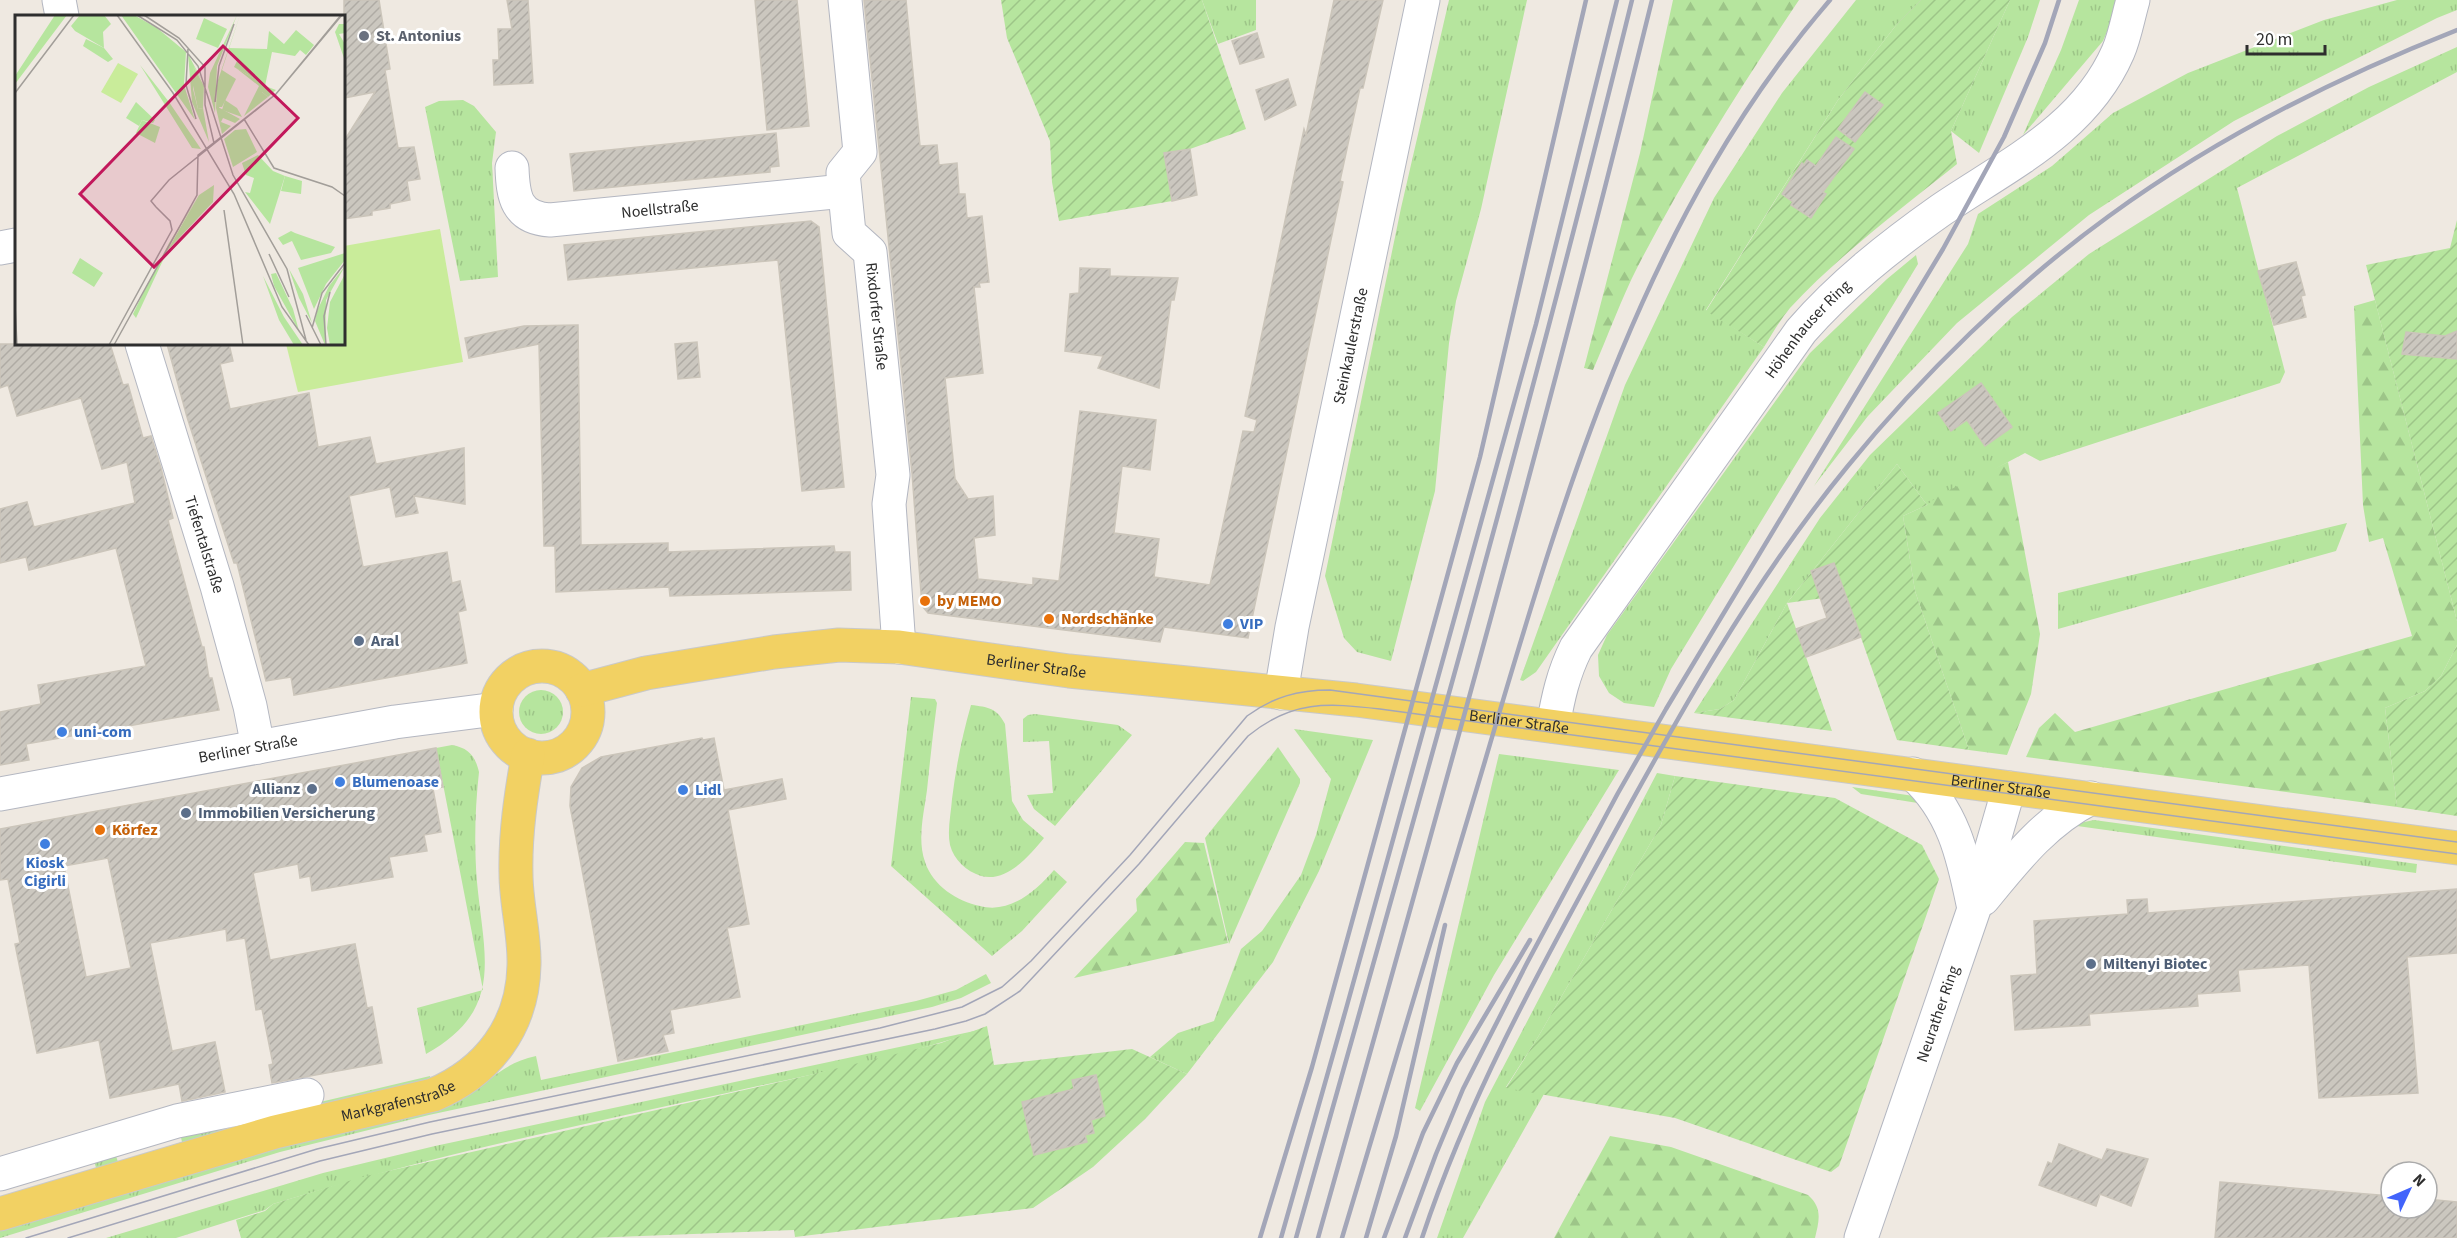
<svg xmlns="http://www.w3.org/2000/svg" width="2457" height="1238" viewBox="0 0 2457 1238" font-family="'Source Sans 3',sans-serif">
<style>
.grass{fill:url(#grass-tufts)}
.forest{fill:url(#forest-firs)}
.garden{fill:url(#garden-furrows)}
.pitch{fill:#c9ec9a}
.building{fill:url(#building-hatch);stroke:#cbc5ba;stroke-width:1.5;fill-rule:evenodd}
.lines{fill:none;stroke-linecap:round;stroke-linejoin:round}
.minor-casing{stroke:#b4b7c1;stroke-width:35}
.major-casing{stroke:#c9c9c9;stroke-width:35}
.minor{stroke:#fff;stroke-width:33}
.major{stroke:#f2d163;stroke-width:33}
.tram{stroke:#a3a6b8;stroke-width:1.5}
.rail{stroke:#a3a6b8;stroke-width:4.5}
.worship-dot{fill:#6b7280;stroke:#fff;stroke-width:2}
.food-dot{fill:#e8710a;stroke:#fff;stroke-width:2}
.shop-dot{fill:#3f7fe0;stroke:#fff;stroke-width:2}
.service-dot{fill:#5c6f8a;stroke:#fff;stroke-width:2}
.labels{text-anchor:middle;dominant-baseline:central;stroke-width:6;stroke-linejoin:round;paint-order:stroke}
.worship-label{font-size:16px;font-weight:bold;fill:#5b616d;stroke:#fff;text-anchor:start}
.street-label{font-size:16px;fill:#2e2e2e;stroke:#fff}
.food-label{font-size:16px;font-weight:bold;fill:#c56008;stroke:#fff;text-anchor:start}
.shop-label{font-size:16px;font-weight:bold;fill:#366cbe;stroke:#fff;text-anchor:start}
.service-label{font-size:16px;font-weight:bold;fill:#4e5e75;stroke:#fff;text-anchor:start}
.inset-road{fill:none;stroke:#a29e99;stroke-width:1.5}
.view{fill:#c2185b;fill-opacity:0.15;stroke:#c2185b;stroke-width:3}
.inset-edge{fill:none;stroke:#2e2e2e;stroke-width:3}
</style>
<defs>
<pattern id="grass-tufts" width="24" height="20" patternUnits="userSpaceOnUse" patternTransform="scale(1.5)"><rect width="24" height="20" fill="#b6e59e"/><path d="M3 7l-1-3M5 7V3M7 7l1-3M15 17l-1-3M17 17v-4M19 17l1-3" fill="none" stroke="#9dc588"/></pattern>
<pattern id="forest-firs" width="22" height="20" patternUnits="userSpaceOnUse" patternTransform="scale(1.5)"><rect width="22" height="20" fill="#b6e59e"/><path d="M5 1l3.5 6h-7zM16 11l3.5 6h-7z" fill="#9dc588"/></pattern>
<pattern id="garden-furrows" width="10" height="10" patternUnits="userSpaceOnUse" patternTransform="scale(1.5)"><rect width="10" height="10" fill="#b6e59e"/><path d="M-1 1l2-2M0 10L10 0M9 11l2-2" fill="none" stroke="#9dc588"/></pattern>
<pattern id="building-hatch" width="6" height="6" patternUnits="userSpaceOnUse" patternTransform="scale(1.5)"><rect width="6" height="6" fill="#cbc7bf"/><path d="M-1 1l2-2M0 6l6-6M5 7l2-2" fill="none" stroke="#afaba4"/></pattern>
</defs>
<rect width="100%" height="100%" fill="#efe9e1"/>
<g class="grass">
<path d="M1202 0H1256V30L1218 44Z"/>
<path d="M1449 0H1527L1481 209 1456 301 1449 343 1435 491 1391 661 1357 652 1344 638 1325 576 1401 208Z"/>
<path d="M1856 0H1921L1897 24 1838 100 1706 310 1764 347 1536 672 1523 681 1520 680 1625 385 1714 198 1782 93Z"/>
<path d="M2010 0H2040L2028 37 1979 153 1951 131Z"/>
<path d="M2079 0H2117L2113 18 2103 41 2023 135 2061 50Z"/>
<path d="M2397 0H2457V10L2437 18 2234 121 2089 215 1957 323 1868 416 1814 486 1968 244 1978 214 2052 166 2113 113 2188 73 2324 20Z"/>
<path d="M2457 47V72L2237 188 2285 372 2280 383 2040 461 2025 453 1927 505 1897 464 1787 603 1734 700 1720 709 1694 713 1820 518 1870 455 2012 317 2089 254 2277 136 2369 87Z"/>
<path d="M463 100 474 106 496 132 492 163 498 277 460 281 425 107 439 101Z"/>
<path d="M1916 255 1918 264 1671 669 1654 707 1624 703 1609 693 1599 676 1598 655 1607 635 1810 353 1887 279Z"/>
<path d="M2347 523 2336 551 2058 629V593Z"/>
<circle cx="541" cy="712" r="22"/>
<path d="M911 697 935 699 937 703C933 732 930 761 927 790 924 813 917 839 925 862 933 886 957 901 980 906 1010 914 1036 891 1054 870L1067 882 1022 931 992 956 891 866Z"/>
<path d="M971 705C988 707 997 708 1005 724L1012 801 1023 820 1044 838C1030 855 1007 883 981 876 966 871 954 860 950 845 947 830 951 814 952 799 956 767 962 736 971 705Z"/>
<path d="M1035 714 1118 725 1132 735 1055 826 1034 809 1027 795 1053 793 1049 741 1023 742V719L1028 715Z"/>
<path d="M1294 729 1373 740 1319 871 1273 962 1187 1074 1150 1057 1178 1033 1214 1021 1241 949 1262 931 1301 875 1316 835 1331 779Z"/>
<path d="M452 745C468 748 475 755 479 772 475 808 474 845 477 882 484 957 505 1010 426 1054L417 1008 483 990 436 748Z"/>
<path d="M1278 747 1300 779V783L1229 944 1205 838Z"/>
<path d="M1499 754 1619 770 1494 975 1420 1111 1415 1108Z"/>
<path d="M1657 773 1675 776 1661 825 1538 1037 1506 1087 1544 1094 1463 1238H1437L1485 1102Z"/>
<path d="M1852 787 1914 796 1924 804 1861 794Z"/>
<path d="M2094 820 2417 864 2416 873 2070 825Z"/>
<path d="M986 974 991 983 961 998 932 1007 429 1115 280 1152 0 1238V1227L199 1168 460 1100C489 1083 502 1063 536 1056L541 1080 916 1001 956 990Z"/>
<path d="M979 1030C897 1059 811 1074 727 1093 575 1126 421 1158 273 1204L265 1210 176 1238H106L323 1173 435 1146Z"/>
<path d="M430 1076 431 1080 300 1113 299 1107Z"/>
<path d="M244 1121 246 1127 97 1171 94 1161 115 1153 118 1162 182 1142 180 1133Z"/>
</g>
<g class="forest">
<path d="M1673 0H1799C1741 86 1686 173 1638 266 1621 299 1608 336 1593 370L1584 368 1640 153Z"/>
<path d="M2375 300 2457 621V645L2441 676 2425 691 2385 708 2397 807 2026 757 2039 728 2055 713 2075 732 2412 636 2383 538 2369 542 2363 505 2354 306Z"/>
<path d="M2008 462 2040 634 2031 694 2007 755 1969 750 1915 591 1903 516 1927 505 1941 494Z"/>
<path d="M1185 842 1204 843 1228 943 1074 978 1137 911 1136 899Z"/>
<path d="M1610 1136 1671 1147 1808 1195C1823 1208 1819 1221 1815 1238H1554Z"/>
</g>
<g class="garden">
<path d="M1001 0H1202L1246 129 1190 149 1164 153 1172 201 1059 221 1052 182 1050 141 1007 38Z"/>
<path d="M1921 0H2010L1951 131 1957 164C1902 208 1838 256 1790 308 1780 320 1772 334 1764 347L1706 311 1838 100 1897 24Z"/>
<path d="M2457 220V621L2366 265 2450 248Z"/>
<path d="M1897 464 1927 505 1903 516 1915 591 1969 750 1897 740 1846 595 1787 603 1832 731 1694 713 1720 709 1734 700 1787 603Z"/>
<path d="M2457 645V816L2397 807 2385 708 2425 691 2441 676Z"/>
<path d="M1675 776 1835 798 1922 845 1939 879 1839 1166 1831 1172 1675 1118 1506 1088 1538 1037 1661 825Z"/>
<path d="M987 1026 994 1065 1132 1049 1187 1074 1145 1119 1093 1167 1033 1208 795 1237 794 1230 590 1238H241L236 1220 265 1211 273 1204 362 1177 797 1078 941 1043Z"/>
</g>
<path class="pitch" d="M440 229 463 362 298 392 286 344H344V246Z"/>
<g class="building">
<path d="M344 0H379L390 69 385 70 398 148 414 147 420 179 407 181 410 200 390 204V208L372 211V215L344 219V141L375 92 344 98Z"/>
<path d="M507 0H528L533 83 494 85 493 60H499L498 29H512Z"/>
<path d="M755 0H797L809 126 767 130Z"/>
<path d="M864 0H906L920 146 937 145 939 165 957 163 959 194H965L967 218 982 216 989 282 979 283 980 287H974L983 373 945 378 955 479 968 499 993 496 995 535 974 538 978 579 1033 585V578L1059 581 1080 411 1156 420 1150 470 1122 466 1114 533 1159 539 1154 577 1210 585 1243 431 1254 432 1257 420 1245 416 1295 172 1304 129 1306 135 1334 0H1383L1363 88H1360L1340 181 1343 182 1248 638 1164 627 1160 642 928 613 922 606 912 473Z"/>
<path d="M1257 33 1264 57 1240 64 1232 41Z"/>
<path d="M1288 79 1296 105 1265 120 1256 90Z"/>
<path d="M1865 92 1883 105 1855 142 1838 129Z"/>
<path d="M776 133 779 166 770 167V172L574 191 570 154Z"/>
<path d="M1836 137 1854 149 1823 192 1826 194 1811 218 1791 205 1793 202 1782 194 1802 163 1804 165 1807 160 1816 166Z"/>
<path d="M1190 149 1197 195 1172 201 1164 153Z"/>
<path d="M811 221 819 227 844 487 802 491 778 260 568 280 564 245Z"/>
<path d="M2296 262 2305 295 2301 296 2306 317 2274 325 2258 271Z"/>
<path d="M1080 268 1110 269V276L1178 278 1174 300H1171L1159 388 1098 368 1103 356 1065 351 1070 294 1079 293Z"/>
<path d="M578 325 581 545 668 543V552L834 546 835 552H850L851 590 670 596 669 587 556 592 555 546H544L539 344 469 358 465 338 524 326Z"/>
<path d="M2457 331V359L2402 354 2406 332 2445 336Z"/>
<path d="M697 342 700 377 678 379 675 344Z"/>
<path d="M0 344H110L123 385 128 384 143 438 151 436 161 468 173 518 168 520 202 647H204L209 678H212L219 710 26 744 29 760 0 765V712L41 704 38 685 146 666 116 548 29 570 26 557 0 563V509L27 502 34 527 135 503 127 462 102 469 81 398 17 416 8 385 0 388Z"/>
<path d="M167 344H229L233 361 220 364 230 409 309 393 318 447 370 437 376 464 464 448 465 504 414 496 418 513 396 517 390 487 349 496 363 567 447 552 452 583 460 581 466 610 458 612 467 663 294 695 291 677 266 681 237 563H234L187 417Z"/>
<path d="M1981 383 2012 427 1985 446 1967 420 1951 431 1938 413Z"/>
<path d="M1834 563 1861 637 1806 657 1796 629 1827 618 1811 571Z"/>
<path d="M702 738 703 740 714 738 724 790 782 779 786 799 728 810 749 924 727 928 740 997 670 1010 674 1033 663 1035 668 1051 618 1061 570 806 571 787 582 768 601 757Z"/>
<path d="M436 748 443 787 433 789 441 832 424 835 427 851 389 857 393 877 312 891 310 876 300 878 298 864 253 873 270 960 355 944 367 1008 372 1007 382 1063 272 1083 269 1065 273 1064 262 1009 256 1010 245 938 227 941 226 929 150 943 172 1051 215 1042 225 1092 182 1101 179 1084 110 1098 99 1040 37 1053 15 944 20 943 8 879 0 880V829ZM108 858 131 968 86 977 64 866Z"/>
<path d="M2457 889V953L2407 957 2418 1093 2319 1098 2309 965 2238 970 2240 991 2197 994 2198 1006 2089 1014 2090 1025 2015 1030 2011 976 2037 974 2034 921 2128 914 2127 900 2147 899 2148 913Z"/>
<path d="M1096 1075 1105 1116 1091 1120 1094 1133 1085 1135 1087 1142 1034 1155 1022 1102 1074 1089 1072 1080Z"/>
<path d="M2059 1144 2102 1160 2107 1149 2148 1159 2131 1206 2100 1194 2096 1206 2039 1185 2048 1162 2052 1164Z"/>
<path d="M2220 1182 2391 1196V1208H2427V1199L2457 1202V1238H2215Z"/>
</g>
<g class="lines">
<defs>
<g id="minor">
<path d="M59 0 62 16"/>
<path id="s1" d="M845 0 860 152 843 173 849 233 870 252 893 475 889 504 899 647"/>
<path id="s2" d="M512 168C513 196 516 218 550 220L844 191"/>
<path d="M0 248 16 245"/>
<path id="s3" d="M142 344 217 586 250 706 258 747"/>
<path id="s4" d="M1281 693 1292 627 1423 0"/>
<path id="s5" d="M1553 726C1558 698 1563 674 1576 648L1801 331C1842 284 1890 246 1941 210 2007 165 2084 130 2118 52 2125 36 2128 17 2133 0"/>
<path d="M1913 774C1953 810 1963 855 1973 904"/>
<path id="s6" d="M0 794 395 722 496 709"/>
<path d="M1983 899C2015 860 2045 821 2091 798"/>
<path d="M0 1174 177 1121 307 1095"/>
<path id="s7" d="M1861 1238 1974 909 2009 788"/>
</g>
<g id="major">
<circle cx="542" cy="712" r="46"/>
<path id="s8" d="M582 690 646 673 774 652 839 645 899 647 1069 671 1356 700 2457 848"/>
<path id="s9" d="M0 1214 275 1132 433 1095C488 1072 523 1026 524 965 525 935 516 904 516 874 515 834 521 795 528 755"/>
</g>
</defs>
<use href="#minor" class="minor-casing"/>
<use href="#major" class="major-casing"/>
<use href="#minor" class="minor"/>
<use href="#major" class="major"/>
<g class="tram">
<path d="M26 1238 317 1149 430 1122 880 1028 962 1007 1002 987 1031 961 1130 855 1247 716C1273 697 1298 690 1330 690L2457 842"/>
<path d="M68 1238 320 1161 432 1134 935 1029 966 1021 985 1014 1020 991 1139 864 1248 736C1292 700 1327 703 1380 709L2457 854"/>
</g>
<g class="rail">
<path d="M1260 1238 1312 1067 1480 457 1586 0"/>
<path d="M1281 1238 1346 1009 1536 324 1617 0"/>
<path d="M1296 1238C1412 826 1530 415 1632 0"/>
<path d="M1318 1238C1434 826 1550 415 1652 0"/>
<path d="M1342 1238C1391 1079 1438 920 1485 761 1564 494 1644 215 1830 0"/>
<path d="M1366 1238 1396 1136 1445 925"/>
<path d="M1384 1238 1423 1133 1457 1063 1530 940"/>
<path d="M1405 1238 1436 1154 1463 1089 1527 963 1618 793 1666 709 1943 249 2004 137 2045 43 2059 0"/>
<path d="M1422 1238C1467 1102 1536 976 1605 850 1677 718 1751 584 1847 467 1921 376 2014 285 2109 216 2215 139 2335 78 2457 30"/>
</g>
</g>
<circle class="worship-dot" cx="364" cy="36" r="6"/>
<g class="food-dot">
<circle cx="925" cy="601" r="6"/>
<circle cx="1049" cy="619" r="6"/>
<circle cx="100" cy="830" r="6"/>
</g>
<g class="shop-dot">
<circle cx="1228" cy="624" r="6"/>
<circle cx="62" cy="732" r="6"/>
<circle cx="340" cy="782" r="6"/>
<circle cx="683" cy="790" r="6"/>
<circle cx="45" cy="844" r="6"/>
</g>
<g class="service-dot">
<circle cx="359" cy="641" r="6"/>
<circle cx="312" cy="789" r="6"/>
<circle cx="186" cy="813" r="6"/>
<circle cx="2091" cy="964" r="6"/>
</g>
<g class="labels">
<g class="worship-label">
<text x="376" y="36">St. Antonius</text>
</g>
<g class="street-label">
<text stroke="none"><textPath href="#s2" startOffset="184">Noellstraße</textPath></text>
<text stroke="none"><textPath href="#s1" startOffset="333">Rixdorfer Straße</textPath></text>
<text stroke="none"><textPath href="#s5" startOffset="476">Höhenhauser Ring</textPath></text>
<text stroke="none"><textPath href="#s4" startOffset="354">Steinkaulerstraße</textPath></text>
<text stroke="none"><textPath href="#s3" startOffset="210">Tiefentalstraße</textPath></text>
<text stroke="none"><textPath href="#s8" startOffset="460">Berliner Straße</textPath></text>
<text stroke="none"><textPath href="#s8" startOffset="946">Berliner Straße</textPath></text>
<text stroke="none"><textPath href="#s6" startOffset="252">Berliner Straße</textPath></text>
<text stroke="none"><textPath href="#s8" startOffset="1432">Berliner Straße</textPath></text>
<text stroke="none"><textPath href="#s7" startOffset="237">Neurather Ring</textPath></text>
<text stroke="none"><textPath href="#s9" startOffset="414">Markgrafenstraße</textPath></text>
</g>
<g class="food-label">
<text x="937" y="601">by MEMO</text>
<text x="1061" y="619">Nordschänke</text>
<text x="112" y="830">Körfez</text>
</g>
<g class="shop-label">
<text x="1240" y="624">VIP</text>
<text x="74" y="732">uni-com</text>
<text x="352" y="782">Blumenoase</text>
<text x="695" y="790">Lidl</text>
<text x="45" y="863" text-anchor="middle">Kiosk<tspan x="45" dy="18">Cigirli</tspan></text>
</g>
<g class="service-label">
<text x="371" y="641">Aral</text>
<text x="300" y="789" text-anchor="end">Allianz</text>
<text x="198" y="813">Immobilien Versicherung</text>
<text x="2103" y="964">Miltenyi Biotec</text>
</g>
</g>
<g transform="translate(15 15)">
<rect width="330" height="330" fill="#efe9e1"/>
<path d="M40 0H52L0 69V61ZM222 0 202 51 200 98 193 72 195 58ZM225 0 207 55 221 64 207 92H204L207 119 201 93 202 68ZM71 24 89 33 98 44 93 47 68 31ZM173 39 189 69 179 52 178 74 183 94 188 93 194 127 177 87ZM125 50 154 87 186 134 177 133ZM121 87 140 105 138 108 127 105 124 111 111 103ZM270 161 287 166 286 179 266 176ZM184 180 157 226 121 303 118 299 132 270 154 228ZM65 243 88 258 79 272 57 258ZM330 251 311 285 310 330 300 306 302 296 314 271ZM274 254 288 279 297 308 284 283ZM261 258 278 294 284 316 259 271 256 259ZM248 261 269 302 288 330H279L264 305Z" fill="#b6e59e"/>
<path d="M106 0H119L142 13 171 37 169 70 180 105ZM324 9H330V18L324 19 330 29V46L320 17ZM221 53 247 68V77L253 82 229 101 244 71ZM210 85 222 93 227 102 207 95ZM243 140 258 156 270 161 255 209 230 177 235 178 239 163 231 160 227 148Z" fill="#b6e59e"/>
<path d="M65 0H89L93 5 96 9 88 17 89 33 60 16 56 11ZM189 3 212 14 203 33 181 24ZM281 15 299 30 291 40 285 35 280 41 257 37 250 71 261 75 253 82 247 77V68L219 52 222 46 213 33 252 34 254 16 269 29ZM179 52 189 71 188 93 183 94 177 66ZM203 92 225 104 220 108 208 103 206 107 216 111 207 119ZM127 105 145 112 140 128 121 118ZM231 114 242 137 218 152 209 124 220 115ZM199 170 198 187 152 236 184 180ZM276 216 280 218 320 232 316 238 286 245 277 226 268 230 263 223ZM330 238V245L311 269 299 294 283 253ZM330 259V330H315L312 313 315 287Z" fill="#b6e59e"/>
<path d="M103 48 123 59 106 88 86 77Z" fill="#c9ec9a"/>
<path class="inset-road" d="M102 0 158 78 219 179 267 292 294 330M122 0 162 25 183 51 218 160 272 254 291 325M129 0 164 23 190 52V90L199 128M173 34 171 70 181 104M0 78 59 0M200 87 204 51 219 9M229 104 259 153 317 172 330 181M141 192 136 186 154 165 261 79 327 0M209 195 228 330M254 239 274 282M0 290 2 330M291 300 306 330M297 313 307 278 330 248M94 330 157 215 155 206 141 192M99 330 182 180 183 140 261 79 326 0M311 330 309 301 315 277"/>
<path class="view" d="M208 31 283 103 139 252 65 179Z"/>
<rect width="330" height="330" class="inset-edge"/>
</g>
<g transform="translate(2409 1190) rotate(46)"><circle r="28" fill="#ffffff" stroke="#ababab" stroke-width="1.5"/>
<path d="M0-4.5L10 22L0 15L-10 22Z" fill="#4264fb"/>
<text y="-9" font-size="16" font-weight="bold" text-anchor="middle" fill="#2e2e2e">N</text>
</g>
<path d="M2247 45v9h78v-9" fill="none" stroke="#2e2e2e" stroke-width="3"/>
<text x="2256" y="45" font-size="18" fill="#2e2e2e" stroke="#ffffff" stroke-width="4.5" paint-order="stroke">20 m</text>
</svg>
